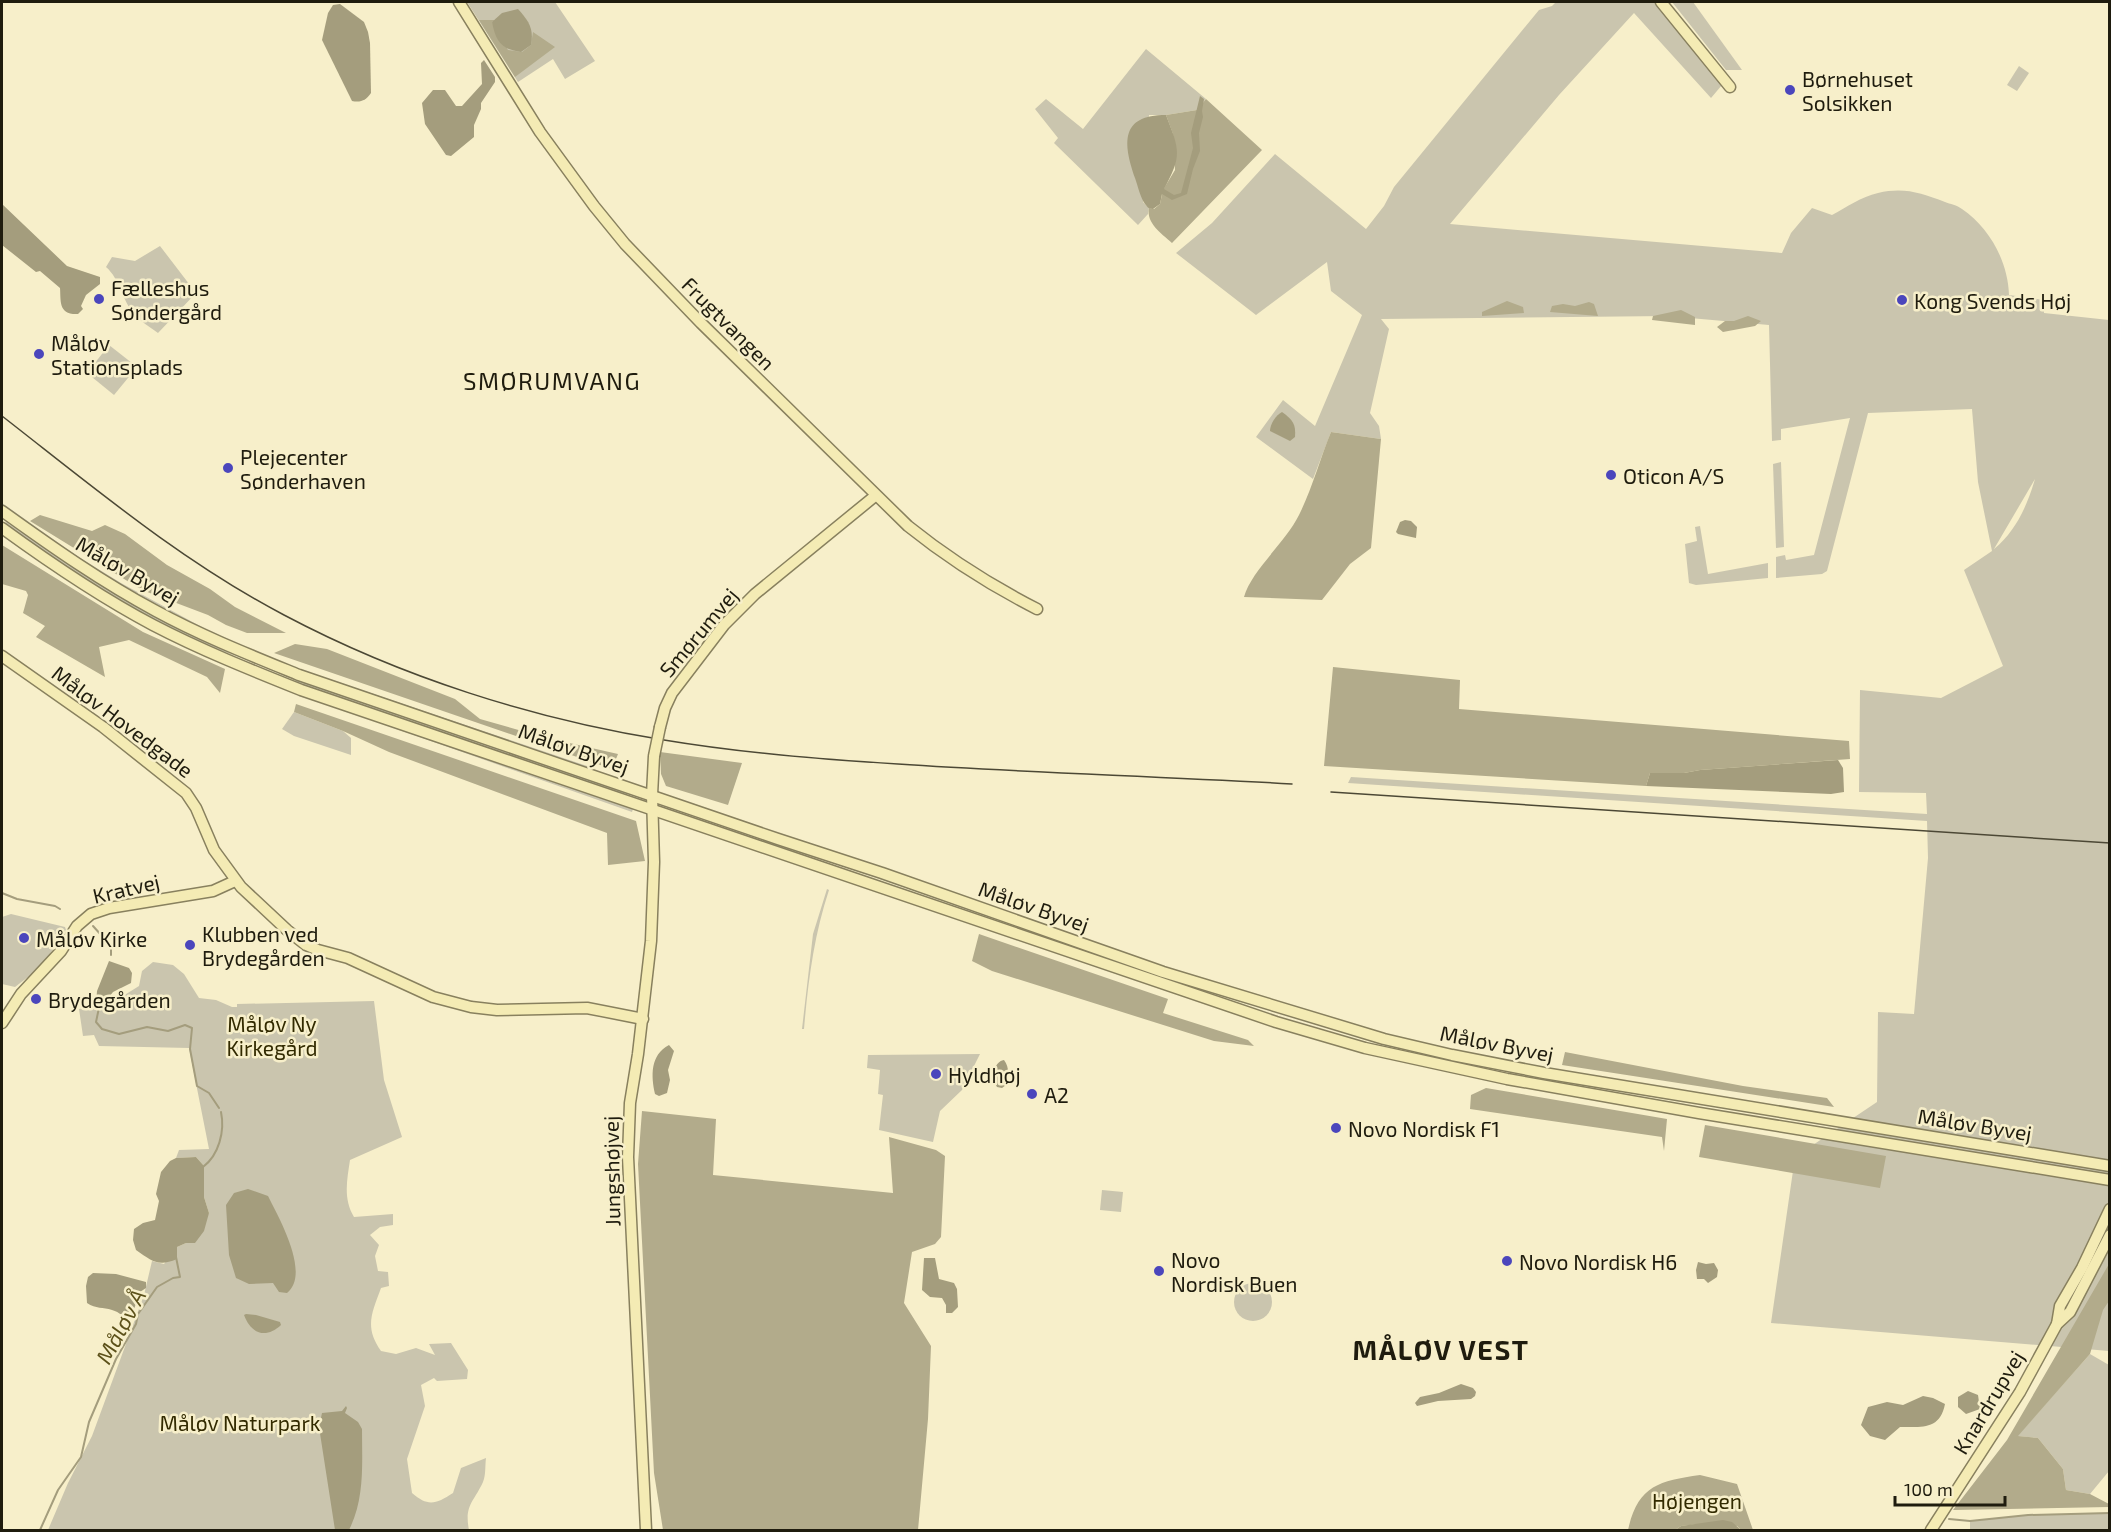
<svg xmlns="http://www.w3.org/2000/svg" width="2111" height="1532" viewBox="0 0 2111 1532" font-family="'Exo 2',sans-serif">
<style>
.green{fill:#cac5ae;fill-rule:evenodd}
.forest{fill:#b2ab8b}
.water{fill:#a49d7d}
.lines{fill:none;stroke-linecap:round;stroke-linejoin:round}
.stream{stroke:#a49d7d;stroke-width:2}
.secondary-casing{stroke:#88805e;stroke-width:13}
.secondary{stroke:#f4ebb4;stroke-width:10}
.tram{stroke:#4c4835;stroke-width:1.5}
.secondary-bridge-casing{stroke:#88805e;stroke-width:13;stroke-linecap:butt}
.secondary-bridge{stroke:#f4ebb4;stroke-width:10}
.poi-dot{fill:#4b46bc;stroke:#f7efca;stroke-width:2}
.labels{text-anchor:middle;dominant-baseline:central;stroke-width:5;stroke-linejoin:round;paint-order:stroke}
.poi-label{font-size:21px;fill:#1f1c0e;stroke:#f7efca;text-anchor:start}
.street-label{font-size:21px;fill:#1f1c0e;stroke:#f7efca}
.park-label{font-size:21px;fill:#322a00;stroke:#f7efca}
.water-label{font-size:22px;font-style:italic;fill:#5c511a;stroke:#f7efca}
.quarter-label{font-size:24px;letter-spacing:1.5px;fill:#1f1c0e;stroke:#f7efca}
.district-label{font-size:27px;font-weight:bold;letter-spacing:1.5px;fill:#1f1c0e;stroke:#f7efca}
</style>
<rect width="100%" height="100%" fill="#f7efca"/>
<g class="green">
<path d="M467 2H555L595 61 565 79 553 59 518 82Z"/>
<path d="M1556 2H1654L1722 85 1711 98 1634 13 1559 95 1450 224 1782 253 1791 233 1812 208 1832 215C1847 207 1861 197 1878 193 1904 187 1921 193 1945 202 1950 204 1957 205 1962 209 1990 228 2008 262 2009 295L2044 300V313L2109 320V1351L1771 1323 1795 1157 1877 1102 1878 1012 1914 1014 1928 858 1927 821 1348 783 1351 777 1927 814 1926 793 1859 792 1860 690 1941 698 2003 666 1964 570 1992 551 1978 482 1972 409 1868 413 1827 571 1822 574 1776 578V557L1785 555 1786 560 1814 555 1850 418 1781 429V440L1772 441 1769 325 1667 316 1381 319 1389 329 1370 413 1379 426 1381 439 1331 432 1313 479 1256 437 1283 400 1315 426 1362 315 1331 291 1327 262 1256 315 1176 253 1212 223 1275 154 1366 229 1384 206 1394 187 1539 10 1552 6ZM2035 479C2027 506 2016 531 1994 549Z"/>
<path d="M1672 2H1693L1742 70H1726Z"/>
<path d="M1146 49 1206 99 1197 110 1166 115H1149L1143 202 1149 208 1148 214 1138 225 1054 143 1058 138 1035 109 1046 99 1083 129Z"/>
<path d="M2019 66 2029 73 2017 91 2007 85Z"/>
<path d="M160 246 196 293 158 333C150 327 140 321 134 314 122 300 120 279 106 267L112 257 135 261Z"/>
<path d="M109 345 137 367 114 395 87 373Z"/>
<path d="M1781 462 1784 547 1776 548 1773 464Z"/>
<path d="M2 503 77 556 121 583 220 637 123 588 2 507Z"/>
<path d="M6 522 97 583 134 605 235 656C152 624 78 575 5 525Z"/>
<path d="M1700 526 1708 574 1768 563V578L1696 585 1689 583 1685 544 1697 541 1695 527Z"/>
<path d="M2 534 198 651V653C128 621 65 580 2 536Z"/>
<path d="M320 676 596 769 578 766 320 678Z"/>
<path d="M295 680 604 784 636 796 608 790 319 691 295 682Z"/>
<path d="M312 699 633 809 632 812Z"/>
<path d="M294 712 343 731 351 738V755L294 736 282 729Z"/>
<path d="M827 889 829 890C814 935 808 982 804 1029H802L813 934Z"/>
<path d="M11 914 65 927 66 930 41 967 15 987 2 984V917Z"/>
<path d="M153 962 173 965 184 974 199 998 216 1000 232 1007H237V1004L374 1001 384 1080 402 1137 350 1160C347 1180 343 1199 354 1217L393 1214V1225L380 1227 370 1235 379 1245 375 1256 378 1271 388 1272 389 1286 381 1288C372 1313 364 1327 381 1351L396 1354 416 1348 435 1355 429 1344 451 1343 468 1370 467 1379 437 1381 434 1378 421 1385 425 1406 407 1459 412 1493C428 1507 436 1504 453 1493L461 1468 486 1458C485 1465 486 1475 483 1482 474 1502 464 1505 469 1530H48L68 1483 92 1436 144 1295 152 1261 164 1264 177 1247 186 1243 209 1213 204 1197V1166L196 1157 176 1158 179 1150 209 1149 189 1048 99 1046 94 1035 83 1036 79 1009 87 1007 99 1011 139 986 142 971Z"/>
<path d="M980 1054 962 1090 940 1111 933 1142 879 1130 883 1095 878 1094 880 1070 867 1068 868 1055Z"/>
<path d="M1102 1190 1123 1192 1121 1212 1100 1210Z"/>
<circle cx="1253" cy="1302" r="19"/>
<path d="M2090 1354 2109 1365V1471L2090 1494 2066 1490 2063 1469 2038 1438 2017 1436Z"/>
<path d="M2109 1513V1530H1970V1521L2028 1515Z"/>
</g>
<g class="forest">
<path d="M479 20H495L492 22 508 50 522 52 531 45 533 32 555 47 515 77Z"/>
<path d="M1206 99 1262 150 1172 243C1161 233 1146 223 1149 208L1154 209 1160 204 1163 190 1175 170 1173 134 1166 115 1197 110Z"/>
<path d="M1507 301 1523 307 1524 313 1482 316V312Z"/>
<path d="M1589 302 1594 304 1598 316 1550 312 1552 306 1563 304 1575 306Z"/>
<path d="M1681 310 1695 317V325L1652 320 1653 316Z"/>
<path d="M1748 316 1761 321 1755 326 1723 332 1717 327 1725 321H1734Z"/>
<path d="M1331 432 1381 439 1371 548 1350 564 1322 600 1244 597C1251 571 1285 543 1299 515 1312 489 1320 459 1331 432Z"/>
<path d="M40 515 92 531 105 525 125 534 167 565 210 589 235 607 286 633H247L226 625 208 615 142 590 30 521Z"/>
<path d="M2 545 143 632 225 669 220 693 207 677 129 640 99 647 105 677 36 637 45 626 23 613 28 595 26 591 2 584Z"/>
<path d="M295 644 327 649 455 699 480 719 543 737 618 754 612 769 274 653Z"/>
<path d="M1333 667 1460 680 1459 709 1849 741 1850 759 1700 770 1684 773H1650L1646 786 1324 766Z"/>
<path d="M296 704 636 821 645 861 608 865 607 833 389 752 343 731 294 712Z"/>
<path d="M660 752 742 763 728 805 666 786 661 774Z"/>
<path d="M979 934 1168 999 1163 1013 1248 1040 1254 1046 1214 1041 992 971 972 961Z"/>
<path d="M1565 1052 1743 1086 1827 1098 1834 1107 1562 1065Z"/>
<path d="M1486 1088 1667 1119 1664 1151 1662 1137 1470 1109 1471 1095Z"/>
<path d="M642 1111 716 1119 713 1175 893 1193 889 1137 936 1150 945 1156 941 1237 935 1244 912 1252 904 1303 931 1346 928 1419 918 1530H663L654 1473 638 1164Z"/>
<path d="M1705 1125 1886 1156 1880 1188 1699 1157Z"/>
<path d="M2109 1264V1301L2103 1310 2090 1354 2018 1436 2038 1438 2063 1469 2066 1490 2090 1494 2109 1504V1507L1953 1510 2007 1440Z"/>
<path d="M1700 1475 1737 1484 1753 1530H1741L1737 1526 1700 1524 1681 1526 1675 1530H1628C1638 1486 1658 1481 1700 1475Z"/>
</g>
<g class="water">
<path d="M340 4 364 22 368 32 370 43 371 93C366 100 361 103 352 101L322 40 328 13 333 5Z"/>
<path d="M518 9C529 21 534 29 531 45L521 52C501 49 496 42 492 22L502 13Z"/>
<path d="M484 60 495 77V82L481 103V109L474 125V137L451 156 446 155 425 124 422 103 433 90H445L456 106H462L482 84 481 63Z"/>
<path d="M1200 96 1204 99 1202 111 1203 117 1199 133 1200 151 1193 169 1187 194 1172 200 1162 194 1160 204 1153 209C1148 208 1149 209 1145 204 1140 197 1138 186 1135 178 1123 143 1120 115 1166 115 1180 151 1182 156 1164 189L1174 195 1181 193 1193 148 1191 133Z"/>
<path d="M2 204 67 266 100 277V284L86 295 81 306 83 309 78 314C58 315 61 301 60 288L40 271 36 272 2 245Z"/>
<path d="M1282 412C1293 420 1296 424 1295 437L1290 441 1270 431C1270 424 1276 415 1282 412Z"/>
<path d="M1405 520 1411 521 1417 527 1416 538 1398 534 1396 532 1400 522Z"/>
<path d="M1838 760 1843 768 1844 792 1831 794 1646 786 1650 773H1684L1700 770Z"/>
<path d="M109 961 129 968 132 973 131 983 113 992 102 1006 96 1004 97 991Z"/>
<path d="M669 1045 674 1051 668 1070 670 1080 667 1093 659 1096 655 1094C651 1076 650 1055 669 1045Z"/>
<path d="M1004 1060C1010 1068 1008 1076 1006 1085L1002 1088 997 1087C992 1078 993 1062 1004 1060Z"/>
<path d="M196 1157 204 1166V1197L209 1213 204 1231 195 1243H186L177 1247V1259C158 1267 152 1261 136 1250L133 1240 134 1229 143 1223 155 1220 159 1201 156 1194 161 1172 170 1161 176 1158Z"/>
<path d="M248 1189 268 1196C279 1218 311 1274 287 1293L279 1292 273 1283 249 1284 236 1278 229 1255 226 1205 234 1193Z"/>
<path d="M924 1258H935L939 1279 954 1283 957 1289 958 1307 952 1313H946V1305L942 1298 930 1297 922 1290Z"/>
<path d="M1698 1262 1706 1264 1714 1263 1718 1270 1717 1277 1708 1283 1704 1279H1697L1696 1270Z"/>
<path d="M93 1273 116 1274 146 1282V1288L140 1292 131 1318C123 1318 120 1312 112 1310 103 1307 96 1309 87 1303L86 1286 88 1277Z"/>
<path d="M246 1314 256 1315 280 1322 281 1325C266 1339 251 1334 244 1315Z"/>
<path d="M1461 1384 1473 1388 1476 1392 1475 1396 1471 1399 1438 1401 1417 1406 1415 1403 1420 1397 1439 1393Z"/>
<path d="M1968 1391 1978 1395 1980 1409 1966 1414 1958 1407V1397Z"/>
<path d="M1923 1396 1933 1398 1945 1404C1940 1430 1922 1427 1900 1427L1885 1440 1870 1436 1861 1425 1868 1407 1887 1402 1903 1405Z"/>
<path d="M346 1406 347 1408 345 1413 358 1422 362 1429C362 1464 365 1498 349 1530H335L319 1427 322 1413 342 1411Z"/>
<path d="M1723 1520 1732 1522 1741 1530H1675L1681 1526Z"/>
</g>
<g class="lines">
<g class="stream">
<path d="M2 893 17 899 55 906 60 909"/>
<path d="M93 926 111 946V955"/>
<path d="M100 1003 96 1022 102 1029 119 1034 147 1027 168 1031 185 1025 192 1028 190 1049 197 1086 209 1093 219 1108"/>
<path d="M203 1167C219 1155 225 1131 221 1112"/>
<path d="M1949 1519 1970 1521 2028 1515 2110 1513"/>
<path d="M40 1530 58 1490 81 1457 89 1422 116 1359 136 1324 138 1314 157 1287 173 1278 180 1277 176 1257"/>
</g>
<defs>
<g id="secondary">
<path d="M459 2 540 132 594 206 625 244 701 323 908 526C949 559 990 585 1037 609"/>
<path d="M1661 2 1730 87"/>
<path d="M2 511C52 547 102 582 156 611 202 636 250 655 299 675L778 839 882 873 1163 972 1384 1039 1452 1055 1544 1073 2110 1166"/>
<path d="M2 528C50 563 100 597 153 625 201 650 251 670 301 690L1276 1022 1365 1048 1507 1079 1699 1113 2110 1180"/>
<path d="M2 656 103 727 186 793 196 808 214 850 241 887 287 930 306 945 318 950 348 958 433 997 471 1007 497 1010 587 1008 643 1019"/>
<path d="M660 727 665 708 672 693 724 625 755 594 875 496"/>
<path d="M2 1023 21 994 61 951 77 926 91 914 109 908 213 891 235 881"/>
<path d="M2057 1324 2060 1306 2082 1268 2110 1209"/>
<path d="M646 1530 628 1157 630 1103 638 1054 651 941 654 862 652 795 654 756"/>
<path d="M1931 1530 2020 1392 2057 1324 2070 1312 2110 1235"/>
</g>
</defs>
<use href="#secondary" class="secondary-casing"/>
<use href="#secondary" class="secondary"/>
<g class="tram">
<path d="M2 416C92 486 181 561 284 615 401 677 533 719 664 740 742 753 820 759 898 764 1030 773 1161 776 1292 784"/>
<path d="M1331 792 2110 843"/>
</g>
<defs>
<path id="secondary-bridge" d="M654 756 660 727"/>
</defs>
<use href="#secondary-bridge" class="secondary-bridge-casing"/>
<use href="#secondary-bridge" class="secondary-bridge"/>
</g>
<g class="poi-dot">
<circle cx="1790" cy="90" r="6"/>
<circle cx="99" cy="299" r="6"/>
<circle cx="1902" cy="300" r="6"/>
<circle cx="39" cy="354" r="6"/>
<circle cx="228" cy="468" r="6"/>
<circle cx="1611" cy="475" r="6"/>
<circle cx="24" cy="938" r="6"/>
<circle cx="190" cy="945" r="6"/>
<circle cx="36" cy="999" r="6"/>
<circle cx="936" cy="1074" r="6"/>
<circle cx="1032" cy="1094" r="6"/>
<circle cx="1336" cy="1128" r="6"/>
<circle cx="1507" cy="1261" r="6"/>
<circle cx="1159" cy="1271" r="6"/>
</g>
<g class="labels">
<g class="poi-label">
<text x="1802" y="78">Børnehuset<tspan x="1802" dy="24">Solsikken</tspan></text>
<text x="111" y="287">Fælleshus<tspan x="111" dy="24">Søndergård</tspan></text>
<text x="1914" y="300">Kong Svends Høj</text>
<text x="51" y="342">Måløv<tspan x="51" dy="24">Stationsplads</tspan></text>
<text x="240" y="456">Plejecenter<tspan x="240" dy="24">Sønderhaven</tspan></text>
<text x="1623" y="475">Oticon A/S</text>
<text x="202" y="933">Klubben ved<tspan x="202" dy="24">Brydegården</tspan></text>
<text x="36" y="938">Måløv Kirke</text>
<text x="48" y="999">Brydegården</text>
<text x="948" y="1074">Hyldhøj</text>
<text x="1044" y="1094">A2</text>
<text x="1348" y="1128">Novo Nordisk F1</text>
<text x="1171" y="1259">Novo<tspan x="1171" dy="24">Nordisk Buen</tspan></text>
<text x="1519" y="1261">Novo Nordisk H6</text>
</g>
<g class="street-label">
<text transform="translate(729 323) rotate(45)">Frugtvangen</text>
<text transform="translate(128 570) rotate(30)">Måløv Byvej</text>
<text transform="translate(698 632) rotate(-50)">Smørumvej</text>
<text transform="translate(123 721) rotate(37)">Måløv Hovedgade</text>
<text transform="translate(574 748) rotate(19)">Måløv Byvej</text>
<text transform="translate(126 888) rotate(-13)">Kratvej</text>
<text transform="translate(1034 906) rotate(19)">Måløv Byvej</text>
<text transform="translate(1497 1043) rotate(11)">Måløv Byvej</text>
<text transform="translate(1975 1124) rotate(9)">Måløv Byvej</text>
<text transform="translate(611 1171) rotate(-91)">Jungshøjvej</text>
<text transform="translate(1988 1402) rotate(-59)">Knardrupvej</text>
</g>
<g class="park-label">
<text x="272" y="1023">Måløv Ny<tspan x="272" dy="24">Kirkegård</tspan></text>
<text x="240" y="1422">Måløv Naturpark</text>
<text x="1697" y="1500">Højengen</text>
</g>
<g class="water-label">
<text transform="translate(120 1326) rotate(-62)">Måløv Å</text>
</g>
<g class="quarter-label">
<text x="552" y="380">SMØRUMVANG</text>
</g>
<g class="district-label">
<text x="1441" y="1349">MÅLØV VEST</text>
</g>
</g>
<rect width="2111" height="1532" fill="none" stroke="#1f1c0e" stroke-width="6"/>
<path d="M1895 1496v9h110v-9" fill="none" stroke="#1f1c0e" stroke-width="3"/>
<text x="1904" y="1496" font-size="18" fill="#1f1c0e" stroke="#f7efca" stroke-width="4.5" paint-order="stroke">100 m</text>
</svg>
